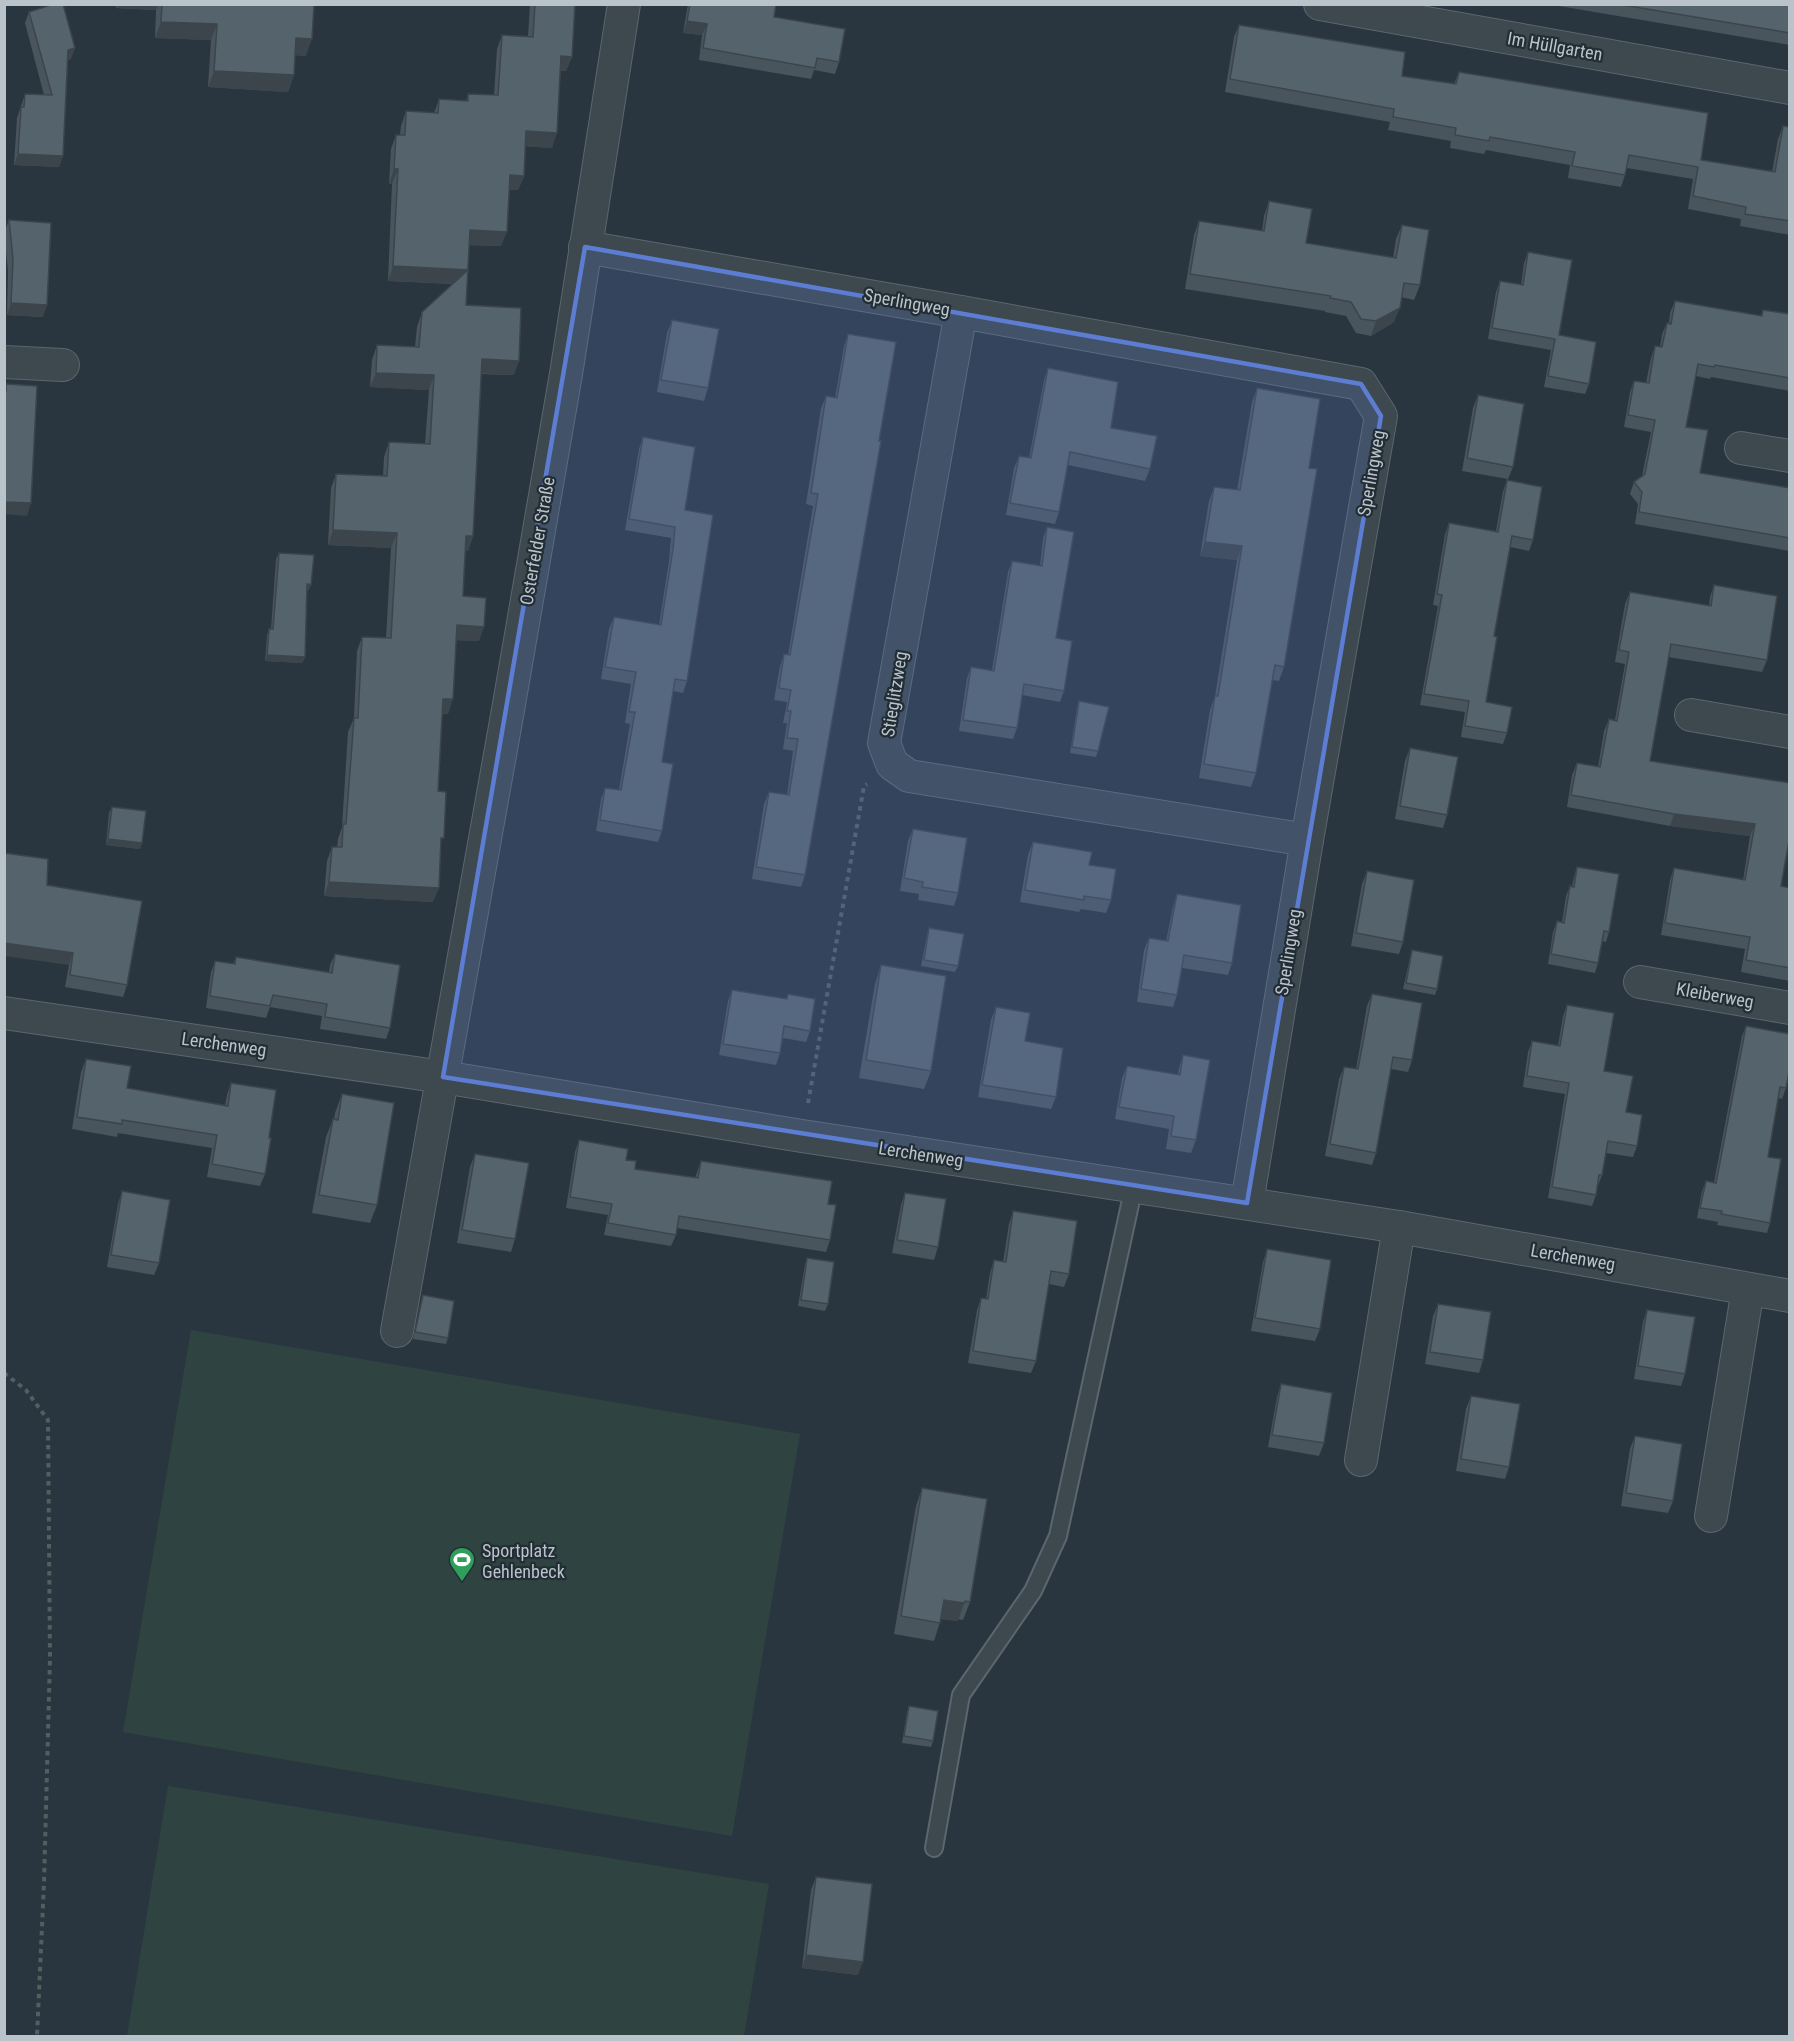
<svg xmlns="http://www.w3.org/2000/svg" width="1794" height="2041" viewBox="0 0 1794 2041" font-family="'Roboto Condensed',sans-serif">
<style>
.green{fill:#2f4441}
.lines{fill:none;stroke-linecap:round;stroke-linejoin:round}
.service-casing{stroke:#5b666d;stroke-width:20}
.minor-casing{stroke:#5b666d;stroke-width:34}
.path{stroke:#4e6160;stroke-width:4;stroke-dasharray:4.5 4.5;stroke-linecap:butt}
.service{stroke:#3d484f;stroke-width:16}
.minor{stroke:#3d484f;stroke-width:32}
.wall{fill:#49555d}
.shaded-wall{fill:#3c454c}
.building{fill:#55636c;stroke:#3c454c;stroke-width:1.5}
.marked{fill:#5c7dd2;fill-opacity:0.2;stroke:#5c7dd2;stroke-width:4.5;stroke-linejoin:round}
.labels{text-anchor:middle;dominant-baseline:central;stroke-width:4.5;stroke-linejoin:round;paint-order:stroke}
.street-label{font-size:18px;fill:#bac3ca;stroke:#222d35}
.poi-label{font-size:18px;fill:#bac3ca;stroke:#222d35;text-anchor:start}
</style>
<rect width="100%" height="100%" fill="#2a363f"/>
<g class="green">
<path d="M191 1330 800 1434 732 1836 123 1732Z"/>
<path d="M168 1786 769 1884 744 2036H127Z"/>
</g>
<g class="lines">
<defs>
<path id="service" d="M934 1848 961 1695 1033 1591 1058 1536 1134 1186"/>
<g id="minor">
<path d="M1320 4 1790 88"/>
<path d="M585 247 961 312 1361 384 1381 416 1307 840 1247 1203"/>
<path d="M961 312 884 743 892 764 909 776 1307 840"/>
<path d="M4 362 63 365"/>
<path d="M1741 448 1790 456"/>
<path d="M1691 715 1790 732"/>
<path d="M1640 982 1790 1008"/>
<path d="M4 1013 443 1077 802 1136 1399 1227 1790 1296"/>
<path d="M397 1331 508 710 566 374 624 4"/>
<path d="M1361 1460 1399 1227"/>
<path d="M1711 1516 1748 1289"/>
</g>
</defs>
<use href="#service" class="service-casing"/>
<use href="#minor" class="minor-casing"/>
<g class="path">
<path d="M808 1103 864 786 867 784"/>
<path d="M4 1373 26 1390 48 1420 50 1658 44 1883 37 2036"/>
</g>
<use href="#service" class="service"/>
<use href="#minor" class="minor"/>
</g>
<g class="wall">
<path d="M67 4 66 6H63L71 59 68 60 63 156 59 167 14 165 17 118 25 94 44 95 25 23 29 12 51 5H32Z"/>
<path d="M116 4H302L306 56 295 55 294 75 288 92 208 87 211 40 155 38 156 10 116 8Z"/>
<path d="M530 4H575L572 57 566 71H560L552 148 525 146 524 176 518 190H509L501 246 469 245 466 305 514 375 481 374 473 536 468 551H465L463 596 479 641 456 640 448 714H442L438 791 441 847 433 902 324 896 327 861 332 847H337L338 839 342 827 348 732 354 718 357 651 362 637 386 638 391 548 328 545 331 488 336 474 383 476 384 457 389 442 425 444 429 390 370 387 372 360 377 345 415 347 417 327 422 312 452 284 388 281 392 184H389L391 149 396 135H400L401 126 406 111 434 113 439 99 466 101 468 94 494 95 497 49 502 35 528 36Z"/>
<path d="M688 4H776L774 17 839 62 835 74 814 70 811 79 699 60 702 35 683 33Z"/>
<path d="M1547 4H1790V45Z"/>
<path d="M1239 25 1402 76 1454 84 1459 72 1701 160 1772 172 1778 139 1783 126 1790 127V235L1740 226 1741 219 1688 209 1693 179 1627 168 1625 175 1621 187 1568 178 1570 165 1486 150 1484 154 1450 148 1451 141 1388 130 1390 122 1225 92 1234 37Z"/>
<path d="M1269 201 1306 243 1393 258 1396 239 1402 225 1420 285 1414 300 1401 297 1394 322 1371 336 1356 333 1346 316 1325 312V311L1185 289 1194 235 1199 221 1262 231 1264 216Z"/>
<path d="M9 220 43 317 7 315 8 271 4 232Z"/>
<path d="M1528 252 1559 335 1589 384 1585 394 1544 387 1551 350 1488 339 1496 292 1500 281 1521 285 1524 263Z"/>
<path d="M1675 301 1761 316 1763 310 1790 314V391L1711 377 1710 379 1696 376 1686 427 1700 473 1790 488V551L1635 524 1638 504 1630 494 1634 482 1642 476 1651 432 1624 427 1630 392 1634 381 1646 383 1651 358 1655 346 1660 347 1662 334 1667 323H1669L1670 313Z"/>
<path d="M672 320 708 388 704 401 657 392 667 333Z"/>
<path d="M848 334 805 875 801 887 752 879 764 804 769 792 787 795 793 751 783 749 787 723H783L787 702 774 700 780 666 784 654 788 655 813 506 806 504 821 408 826 396 835 398 844 346Z"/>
<path d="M1048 368 1111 428 1150 469 1145 481 1068 465 1059 512 1055 524 1006 515 1014 468 1019 456 1029 458 1044 380Z"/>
<path d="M1257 388 1309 468 1284 667 1279 681 1272 680 1256 773 1251 787 1199 778 1210 710 1215 696 1237 560 1200 556 1209 501 1214 487 1237 490 1252 402Z"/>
<path d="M1478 395 1513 467 1508 479 1462 471 1473 408Z"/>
<path d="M643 437 685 510 687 681 683 693 673 691 662 762V831L658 842 596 831 601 799 605 788 619 790 630 724 625 723 631 684 601 679 609 629 614 617 659 625 669 561 671 538 625 530 639 449Z"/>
<path d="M1507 480 1533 540 1529 551 1510 547 1494 636 1486 702 1507 733 1503 744 1461 737 1465 712 1420 705 1438 606 1433 605 1445 534 1449 523 1496 531 1503 491Z"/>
<path d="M1047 527 1056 638 1064 691 1060 702 1022 695 1017 728 1013 739 959 731 967 678 971 667 992 670 1008 572 1012 561 1040 566 1043 538Z"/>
<path d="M279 553 311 585 308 591H307L305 657 302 663 265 661 267 635 269 629H271L276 559Z"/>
<path d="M1714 585 1767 660 1762 672 1668 657 1650 761 1790 783V842H1788L1781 886 1790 888V981L1741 972 1745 949 1661 935 1670 880 1674 868 1743 880 1750 836 1670 826 1567 807 1572 775 1577 763 1598 767 1604 731 1609 719 1615 720 1625 664 1615 662 1625 604 1630 592 1709 606 1710 597Z"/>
<path d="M1079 701 1098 751 1096 757 1070 753 1077 707Z"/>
<path d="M1410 748 1447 815 1443 828 1395 819 1405 761Z"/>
<path d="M112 807 142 843 140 849 106 845 109 813Z"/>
<path d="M913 829 958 893 954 906 918 900 919 894 900 891 908 841Z"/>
<path d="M1033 842 1089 865 1111 900 1106 913 1081 909 1079 912 1020 902 1028 855Z"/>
<path d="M1577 867 1609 932 1606 942 1602 941 1598 963 1595 973 1548 964 1553 932 1557 921 1562 922 1566 896 1570 886H1572L1574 877Z"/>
<path d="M1367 871 1403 942 1399 954 1351 946 1362 884Z"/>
<path d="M47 885 127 985 123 997 65 987 69 965Z"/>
<path d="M1177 894 1232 963 1228 975 1182 968 1177 995 1173 1007 1137 1002 1144 950 1149 938 1166 941 1173 907Z"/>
<path d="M929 928 958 966 955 972 921 966 927 935Z"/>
<path d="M1412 950 1437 989 1435 995 1403 989 1410 957Z"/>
<path d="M335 954 390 1028 386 1039 320 1029 322 1016 270 1007 266 1018 206 1008 211 972 215 961 233 964 236 957 329 972 330 965Z"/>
<path d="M881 965 931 1071 924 1089 859 1078 875 984Z"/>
<path d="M732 990 786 999 788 994 810 1031 806 1042 783 1038 780 1053 776 1065 719 1055 728 1001Z"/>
<path d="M1372 994 1412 1060 1408 1072 1391 1069 1376 1153 1372 1165 1325 1156 1339 1079 1344 1067 1356 1069 1367 1006Z"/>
<path d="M1567 1005 1626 1112 1637 1146 1633 1157 1606 1153 1602 1175 1598 1186 1596 1195 1592 1206 1548 1198 1565 1094 1523 1087 1528 1052 1532 1041 1558 1046 1563 1016Z"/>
<path d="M996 1007 1025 1041 1056 1097 1051 1109 978 1097 991 1020Z"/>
<path d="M1746 1026 1786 1088 1782 1099 1778 1098 1768 1157 1770 1223 1767 1233 1717 1225 1718 1222 1697 1218 1702 1191 1706 1181 1714 1182 1742 1036Z"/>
<path d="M1183 1055 1196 1140 1191 1153 1166 1149 1169 1129 1115 1119 1122 1078 1127 1066 1178 1075 1179 1068Z"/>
<path d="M86 1059 127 1088 225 1105 227 1095 231 1083 269 1138 265 1174 260 1186 207 1177 212 1148 118 1133 117 1137 72 1129 81 1072Z"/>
<path d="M342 1094 377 1205 370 1223 312 1213 326 1137 333 1119H334L335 1113Z"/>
<path d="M579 1140 626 1160 635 1169 695 1178 701 1161 828 1204 830 1240 826 1252 677 1228 676 1235 671 1246 604 1235 608 1215 566 1208 575 1152Z"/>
<path d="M475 1154 515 1239 511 1252 457 1243 470 1167Z"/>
<path d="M122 1191 159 1263 154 1275 107 1267 118 1204Z"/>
<path d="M905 1193 938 1247 934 1260 892 1253 901 1205Z"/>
<path d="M1013 1211 1069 1274 1064 1287 1049 1284 1036 1361 1031 1373 968 1363 977 1310 981 1298 986 1299 990 1273 994 1260 1003 1262 1009 1224Z"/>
<path d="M1267 1249 1320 1329 1315 1341 1251 1331 1263 1262Z"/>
<path d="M807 1258 828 1304 825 1311 798 1306 805 1264Z"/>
<path d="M423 1295 448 1338 446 1344 413 1339 421 1302Z"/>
<path d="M1438 1304 1483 1360 1479 1373 1425 1364 1433 1316Z"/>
<path d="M1647 1310 1685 1374 1681 1386 1634 1379 1643 1322Z"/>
<path d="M1281 1384 1324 1443 1319 1456 1268 1447 1277 1397Z"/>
<path d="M1471 1396 1509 1467 1505 1479 1456 1471 1466 1409Z"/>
<path d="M1635 1436 1673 1501 1668 1513 1621 1506 1630 1449Z"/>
<path d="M922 1488 970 1602 963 1620 958 1619V1621L941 1619 934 1641 894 1634 916 1506Z"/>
<path d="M909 1706 933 1741 931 1747 902 1743 907 1712Z"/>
<path d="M816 1877 858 1975 802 1968 811 1890Z"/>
</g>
<g class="shaded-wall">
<path d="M67 4 66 6 32 5Z"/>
<path d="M118 4H159L156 10 116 8Z"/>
<path d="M687 21 707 24 702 35 683 33Z"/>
<path d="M161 22 217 24 211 40 155 38Z"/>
<path d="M296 38 312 39 306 56 290 55Z"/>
<path d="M75 48 71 59 64 61 68 50Z"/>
<path d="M561 56 572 57 566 71 555 70Z"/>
<path d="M214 71 294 75 288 92 208 87Z"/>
<path d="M526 131 557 133 552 148 521 146Z"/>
<path d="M18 154 63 156 59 167 14 165Z"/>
<path d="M394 169H398L392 184H389Z"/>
<path d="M510 175 524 176 518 190H504Z"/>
<path d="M470 230 507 232 501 246 464 245Z"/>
<path d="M393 266 468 270 462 284 388 281Z"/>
<path d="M11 303 47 305 43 317 7 315Z"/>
<path d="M1400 308 1394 322 1371 336 1376 321Z"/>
<path d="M482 359 519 361 514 375 476 373Z"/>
<path d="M376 373 434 375 429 390 370 387Z"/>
<path d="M4 502 31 503 27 516 4 514Z"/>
<path d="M333 530 397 533 391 548 328 545Z"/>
<path d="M466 536H473L468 551H460Z"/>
<path d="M1205 542 1242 546 1237 560 1200 556Z"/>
<path d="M307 584 311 585 308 591H305Z"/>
<path d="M457 625 484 627 479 641 451 640Z"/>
<path d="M267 655 305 657 302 663 265 661Z"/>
<path d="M443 699H453L448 714 437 713Z"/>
<path d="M1674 814 1755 824 1750 836 1670 826Z"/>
<path d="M108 839 142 843 140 849 106 845Z"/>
<path d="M329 882 439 888 433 902 324 896Z"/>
<path d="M4 943 73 953 69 965 4 956Z"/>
<path d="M944 1600 964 1603 958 1621 938 1618Z"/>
<path d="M806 1955 863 1962 858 1975 802 1968Z"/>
</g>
<g class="building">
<path d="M54 4H63L75 48 68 50 63 156 18 154 21 107H24L25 94 52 95 29 12Z"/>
<path d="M162 4 314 5 312 39 296 38 294 75 214 71 217 24 161 22Z"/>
<path d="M535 4H575L572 57 561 56 557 133 526 131 524 176 510 175 507 232 470 230 466 305 521 308 519 361 482 359 473 536H466L463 596 486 598 484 627 457 625 453 699H443L438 791 446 792 444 838H441L439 888 329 882 332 847H342L343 824H346L354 718H358L362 637 391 638 397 533 333 530 336 474 387 476 389 442 430 444 434 375 376 373 377 345 419 347 422 312 468 270 393 266 398 169H394L396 135H405L406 111 438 113 439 99 468 101V94L498 95 502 35 533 37Z"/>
<path d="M690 4H776L774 17 845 29 839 62 817 58 815 68 703 48 707 24 687 21Z"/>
<path d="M1617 4H1790V33Z"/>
<path d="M1239 25 1405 52 1402 76 1456 84 1459 72 1708 113 1701 160 1775 172 1783 126 1790 127V221L1745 214 1746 207 1693 196 1698 167 1629 155 1625 175 1572 166 1575 152 1490 137 1489 141 1455 135 1456 128 1393 117 1394 109 1230 79Z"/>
<path d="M1269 201 1312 209 1306 243 1396 258 1402 225 1429 230 1420 285 1404 283 1400 308 1376 321 1361 319 1351 302 1330 298 1331 296 1190 274 1199 221 1264 231Z"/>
<path d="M9 220 51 223 47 305 11 303 13 259Z"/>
<path d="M1528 252 1572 260 1559 335 1596 342 1589 384 1548 376 1555 339 1492 328 1500 281 1523 285Z"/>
<path d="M1675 301 1762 316 1763 310 1790 314V378L1715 365 1714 367 1698 364 1686 427 1708 430 1700 473 1790 488V538L1639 512 1642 492 1634 482 1645 474 1655 420 1628 415 1634 381 1649 383 1655 346 1662 347 1667 323 1671 324Z"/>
<path d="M672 320 719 329 708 388 661 380Z"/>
<path d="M848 334 896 342 879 441H881L805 875 756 867 769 792 789 795 798 739 787 738 791 711H787L791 690 779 688 784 654 790 655 818 494 811 493 826 396 837 398Z"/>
<path d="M1048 368 1118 382 1111 428 1157 436 1150 469 1070 452 1059 512 1010 503 1019 456 1031 458Z"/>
<path d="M6 384 37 386 31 503 4 502V391H6Z"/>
<path d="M1257 388 1320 399 1309 468 1317 469 1284 667 1275 665 1256 773 1204 764 1215 696H1218L1242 546 1205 542 1214 487 1240 490Z"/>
<path d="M1478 395 1524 404 1513 467 1467 458Z"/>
<path d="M643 437 695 447 685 510 713 515 687 681 675 679 662 762 673 764 662 831 600 820 605 788 621 790 635 712H629L636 672 605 667 614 617 661 625 673 549 675 527 629 519Z"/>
<path d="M1507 480 1542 487 1533 540 1512 536 1494 636 1497 637 1486 702 1512 707 1507 733 1465 726 1469 701 1424 694 1442 595 1437 594 1449 523 1498 532Z"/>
<path d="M1047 527 1074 532 1056 638 1072 641 1064 691 1024 684 1017 728 963 720 971 667 994 671 1012 561 1042 566Z"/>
<path d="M279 553 314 555 311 585 307 584 305 657 267 655 269 629H273Z"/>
<path d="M1714 585 1777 596 1767 660 1671 644 1650 761 1790 783V835L1781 886 1790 888V968L1746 960 1750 937 1665 923 1674 868 1745 880 1755 824 1674 814 1571 795 1577 763 1600 767 1609 719 1617 721 1629 652 1619 650 1630 592 1711 606Z"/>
<path d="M1079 701 1109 707 1098 751 1072 747Z"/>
<path d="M1410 748 1458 757 1447 815 1400 806Z"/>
<path d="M112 807 146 811 142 843 108 839Z"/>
<path d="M913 829 967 838 958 893 922 887 923 882 904 878Z"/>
<path d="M1033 842 1092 852 1089 865 1116 869 1111 900 1084 896V900L1025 890Z"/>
<path d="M4 853 48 859 47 885 142 901 127 985 70 975 73 953 4 943Z"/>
<path d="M1577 867 1619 874 1609 932 1604 931 1598 963 1551 954 1557 921 1564 923 1570 886 1574 887Z"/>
<path d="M1367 871 1414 880 1403 942 1356 933Z"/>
<path d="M1177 894 1241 905 1232 963 1184 955 1177 995 1141 989 1149 938 1168 941Z"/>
<path d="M929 928 964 934 958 966 924 960Z"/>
<path d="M1412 950 1443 956 1437 989 1406 983Z"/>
<path d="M335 954 400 965 390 1028 325 1017 327 1004 273 995 270 1006 210 996 215 961 235 964 236 957 332 973Z"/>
<path d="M881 965 946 976 931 1071 866 1060Z"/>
<path d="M732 990 787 999 788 994 815 999 810 1031 784 1026 780 1053 723 1044Z"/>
<path d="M1372 994 1422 1003 1412 1060 1393 1057 1376 1153 1330 1144 1344 1067 1358 1069Z"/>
<path d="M1567 1005 1614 1013 1604 1071 1633 1076 1626 1112 1642 1115 1637 1146 1608 1141 1602 1175H1599L1596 1195 1552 1187 1569 1083 1527 1076 1532 1041 1560 1046Z"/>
<path d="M996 1007 1030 1013 1025 1041 1063 1048 1056 1097 982 1085Z"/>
<path d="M1746 1026 1790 1034V1066L1786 1088 1780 1087 1768 1157 1781 1159 1770 1223 1721 1214 1722 1211 1700 1208 1706 1181 1716 1183Z"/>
<path d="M1183 1055 1210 1060 1196 1140 1171 1136 1174 1116 1119 1107 1127 1066 1180 1075Z"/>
<path d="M86 1059 131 1066 127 1088 228 1106 231 1083 276 1090 269 1138H271L265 1174 212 1164 217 1135 122 1120V1124L77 1117Z"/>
<path d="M342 1094 394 1103 377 1205 319 1195 333 1119 338 1120Z"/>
<path d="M579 1140 628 1149 626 1160 636 1161 635 1169 698 1178 701 1161 832 1181 828 1204 836 1205 830 1240 679 1216 676 1235 608 1223 612 1204 570 1197Z"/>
<path d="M475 1154 529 1163 515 1239 462 1230Z"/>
<path d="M122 1191 170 1200 159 1263 111 1255Z"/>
<path d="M905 1193 946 1199 938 1247 897 1240Z"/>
<path d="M1013 1211 1077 1221 1069 1274 1051 1271 1036 1361 973 1351 981 1298 988 1299 994 1260 1006 1262Z"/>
<path d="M1267 1249 1331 1260 1320 1329 1255 1318Z"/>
<path d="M807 1258 834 1262 828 1304 801 1300Z"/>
<path d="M423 1295 454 1301 448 1338 415 1332Z"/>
<path d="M1438 1304 1491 1312 1483 1360 1430 1352Z"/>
<path d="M1647 1310 1695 1317 1685 1374 1638 1366Z"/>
<path d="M1281 1384 1332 1393 1324 1443 1272 1435Z"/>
<path d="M1471 1396 1520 1404 1509 1467 1461 1459Z"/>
<path d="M1635 1436 1682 1444 1673 1501 1626 1493Z"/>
<path d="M922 1488 987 1499 970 1602 965 1601 964 1603 944 1600 940 1623 901 1616Z"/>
<path d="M909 1706 938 1711 933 1741 904 1736Z"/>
<path d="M816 1877 872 1884 863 1962 806 1955Z"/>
</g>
<path class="marked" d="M585 247 1361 384 1381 416 1247 1203 443 1077Z"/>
<defs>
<symbol id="stadium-pin" viewBox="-11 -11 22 30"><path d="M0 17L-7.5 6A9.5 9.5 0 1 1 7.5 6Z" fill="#2e9e5b" stroke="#222d35"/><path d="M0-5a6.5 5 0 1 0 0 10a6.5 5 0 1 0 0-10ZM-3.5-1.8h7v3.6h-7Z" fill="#fff"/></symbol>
</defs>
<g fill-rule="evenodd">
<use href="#stadium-pin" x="447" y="1545" width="30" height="40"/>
</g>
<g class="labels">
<g class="street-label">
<text transform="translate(1555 46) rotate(10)">Im Hüllgarten</text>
<text transform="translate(907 302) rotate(10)">Sperlingweg</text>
<text transform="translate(1371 473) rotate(-80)">Sperlingweg</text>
<text transform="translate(537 541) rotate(-80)">Osterfelder Straße</text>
<text transform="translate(894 694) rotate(-81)">Stieglitzweg</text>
<text transform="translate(1288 952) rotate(-81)">Sperlingweg</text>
<text transform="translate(1715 995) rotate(10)">Kleiberweg</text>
<text transform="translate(224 1044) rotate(8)">Lerchenweg</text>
<text transform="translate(921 1154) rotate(9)">Lerchenweg</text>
<text transform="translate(1573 1257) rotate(10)">Lerchenweg</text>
</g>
<g class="poi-label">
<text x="482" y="1550">Sportplatz<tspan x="482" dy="21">Gehlenbeck</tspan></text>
</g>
</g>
<rect width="1794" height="2041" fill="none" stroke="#bac3ca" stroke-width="12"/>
</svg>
